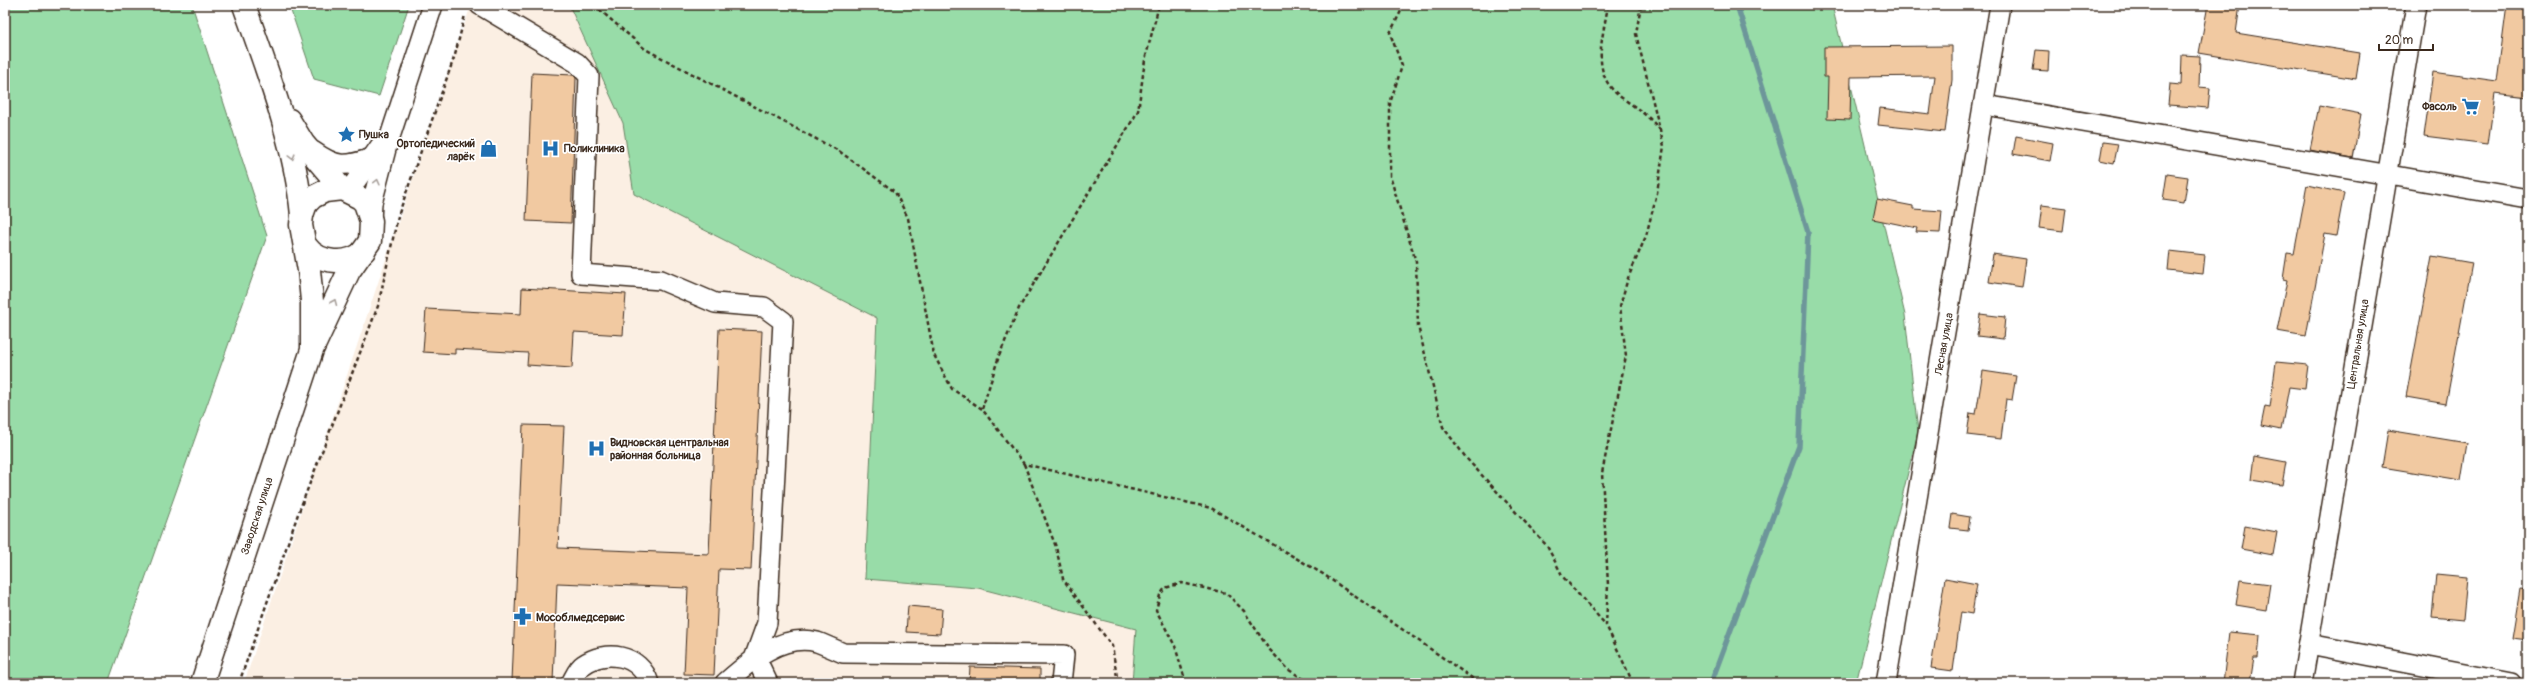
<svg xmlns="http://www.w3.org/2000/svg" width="2533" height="688" viewBox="0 0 2533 688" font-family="Pangolin,sans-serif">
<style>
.built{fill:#fbefe3}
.green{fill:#98dca8;stroke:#6a8363}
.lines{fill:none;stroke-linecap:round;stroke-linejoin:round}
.stream{stroke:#6d969a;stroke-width:5.5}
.building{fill:#f1c9a1;stroke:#3b2a1e}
.minor-casing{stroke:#3b2a1e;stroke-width:22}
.major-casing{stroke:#3b2a1e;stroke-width:25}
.path{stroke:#3b2a1e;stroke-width:2.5;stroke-dasharray:4 3;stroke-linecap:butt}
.minor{stroke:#fff;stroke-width:19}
.major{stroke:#fff;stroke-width:22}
.oneway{stroke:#a79f9a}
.labels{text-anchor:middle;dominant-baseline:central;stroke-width:3.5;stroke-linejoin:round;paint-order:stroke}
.poi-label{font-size:11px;font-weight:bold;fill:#3b2a1e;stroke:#fff;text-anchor:start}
.street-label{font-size:11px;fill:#3b2a1e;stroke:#fff}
</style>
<rect width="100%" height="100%" fill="#fff"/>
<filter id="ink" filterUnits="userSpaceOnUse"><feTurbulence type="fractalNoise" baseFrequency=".025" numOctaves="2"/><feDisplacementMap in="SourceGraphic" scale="8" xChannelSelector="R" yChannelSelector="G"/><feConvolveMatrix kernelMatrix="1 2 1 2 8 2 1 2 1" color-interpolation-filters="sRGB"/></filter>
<g filter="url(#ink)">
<path class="built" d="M471 5H569L623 123 634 194 877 318 865 579 978 588 1136 629 1132 683H244Z"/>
<g class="green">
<path d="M5 5H192L267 236 108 683H5Z"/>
<path d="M289 5H409L379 96 314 79Z"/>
<path d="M569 5H1832L1905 315 1918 432 1856 683H1132L1136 629 978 588 865 579 877 318 634 194 623 123Z"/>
</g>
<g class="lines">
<path class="stream" d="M1711 683 1799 446 1808 232 1737 5"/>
</g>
<g class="building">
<path d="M2208 5H2240L2236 33 2360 53 2356 79 2199 53Z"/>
<path d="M2507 5H2528V97L2495 93 2488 144 2424 136 2433 72 2497 81Z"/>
<path d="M1952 46V80L1945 132 1878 125 1880 108 1930 114 1935 76 1851 77 1850 120 1827 119 1828 77H1824V47Z"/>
<path d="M2036 50 2049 51 2048 71 2033 70Z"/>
<path d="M2182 55 2200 56 2199 87 2210 88 2208 108 2168 105 2170 84 2181 85Z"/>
<path d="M532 73 573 75 576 78 571 223 526 221Z"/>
<path d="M2319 106 2361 114 2353 158 2310 150Z"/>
<path d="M2016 136 2053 143 2050 161 2013 154Z"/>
<path d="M2103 142 2118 144 2114 163 2100 160Z"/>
<path d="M2167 174 2188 177 2184 203 2163 200Z"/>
<path d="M2307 185 2344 193 2336 236 2325 234 2306 336 2277 331 2287 280 2283 279 2287 253 2294 254Z"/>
<path d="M1877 199 1913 206V209L1942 211 1940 233 1916 232 1917 228 1873 219Z"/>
<path d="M2042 205 2066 208 2063 231 2039 228Z"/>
<path d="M2170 251 2205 255 2203 274 2168 270Z"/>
<path d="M1993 254 2026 259 2022 287 1989 282Z"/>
<path d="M2432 256 2472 263 2446 404 2406 397Z"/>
<path d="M522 288 626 294 623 335 574 332 572 368 527 365 528 353 455 349V354L423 352 426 309 521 314Z"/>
<path d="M1980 314 2005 317 2003 339 1977 336Z"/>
<path d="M719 329 762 331 751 570 719 569 714 675 684 674 688 588 557 583 553 682 512 681 523 425 564 426 558 548 709 554Z"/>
<path d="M2276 362 2308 365 2305 389 2289 387 2281 430 2261 426 2265 406 2270 407Z"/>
<path d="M1983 371 2016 376 2012 400 2006 399 2001 439 1967 435 1970 413 1976 414Z"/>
<path d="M2388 430 2467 443 2461 480 2382 467Z"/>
<path d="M2254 456 2286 462 2282 485 2251 480Z"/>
<path d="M1952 514 1970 517 1968 530 1950 528Z"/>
<path d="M2245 526 2277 532 2273 555 2241 549Z"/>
<path d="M2436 574 2467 577 2463 620 2432 617Z"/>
<path d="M1945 578 1977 584 1972 614 1961 612 1953 671 1931 668Z"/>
<path d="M2240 580 2270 584 2266 610 2236 605Z"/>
<path d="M2520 589 2528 590V640L2512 638Z"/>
<path d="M908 606 942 609 940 634 906 632Z"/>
<path d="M2229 632 2260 635 2258 658H2254L2250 683H2223Z"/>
<path d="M970 667 1040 669V683H969Z"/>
</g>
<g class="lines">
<defs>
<g id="minor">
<path d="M480 5 577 63 589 76 581 274 661 280 715 303 764 307 783 321 767 623 755 656 768 683"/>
<path d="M1985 105 2528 199"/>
<path d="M313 151C337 168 345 167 372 158"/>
<path d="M349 191 383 142"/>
<path d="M371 221 372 203 386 149 433 5"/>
<path d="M2309 644 2511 683"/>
<path d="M571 683C574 678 578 668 583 665 605 649 640 654 649 683"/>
<path d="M725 683C749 662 781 633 817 642 825 645 834 649 843 653L1064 655 1061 683"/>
<path d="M1886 683 2000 5"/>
<path d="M2302 683 2416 5"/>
</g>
<g id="major">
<path d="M244 5C268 73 295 143 302 215"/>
<path d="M289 120 303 143 342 189"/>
<path d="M306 246C319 264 348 266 364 251"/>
<path d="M202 683 312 350 349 271 370 241 371 221 365 203 360 198 342 189 325 191 313 197 306 204 302 215 301 225 309 270 312 301V350"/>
</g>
</defs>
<use href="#minor" class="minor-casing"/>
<use href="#major" class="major-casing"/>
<g class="path">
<path d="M594 5 645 49 839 151 895 192 908 218 934 355 952 389 982 409 1024 464 1211 508 1323 574 1479 683"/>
<path d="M1404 5 1390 33 1402 66 1390 103V176L1416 262 1418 326 1443 427 1467 459 1547 546 1563 577 1606 625"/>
<path d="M1608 5C1603 39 1589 74 1622 98 1637 108 1650 117 1661 131"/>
<path d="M982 409 999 356 1019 308 1138 111 1145 60 1159 5"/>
<path d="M1024 464 1056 547 1063 579 1112 646 1118 683"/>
<path d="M239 683 298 514 378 306 398 216 455 55 465 15"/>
<path d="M1186 683 1175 646 1156 610 1160 595 1165 588 1182 583 1226 593 1244 611 1268 648 1289 670 1310 683"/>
<path d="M1633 683 1606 625 1608 585 1602 473 1626 356 1620 306 1628 278 1646 236 1657 193 1664 146 1636 34 1641 5"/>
</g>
<use href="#minor" class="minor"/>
<use href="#major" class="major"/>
</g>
<defs><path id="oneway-chevron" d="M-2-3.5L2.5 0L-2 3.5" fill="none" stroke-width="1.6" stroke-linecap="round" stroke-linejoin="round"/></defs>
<g class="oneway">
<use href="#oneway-chevron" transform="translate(292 157) rotate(75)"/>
<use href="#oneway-chevron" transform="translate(377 182) rotate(-76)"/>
<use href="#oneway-chevron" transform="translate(334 302) rotate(-67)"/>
</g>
</g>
<defs>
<symbol id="supermarket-bare" viewBox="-9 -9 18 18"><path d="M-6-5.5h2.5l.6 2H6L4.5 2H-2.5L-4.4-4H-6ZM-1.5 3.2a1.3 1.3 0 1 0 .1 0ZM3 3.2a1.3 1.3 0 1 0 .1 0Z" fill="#1f6fb2" stroke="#fff" stroke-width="2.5" paint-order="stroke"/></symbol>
<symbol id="sight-bare" viewBox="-9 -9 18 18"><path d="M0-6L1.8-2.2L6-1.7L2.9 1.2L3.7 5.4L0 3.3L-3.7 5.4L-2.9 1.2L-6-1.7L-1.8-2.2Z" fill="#1f6fb2" stroke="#fff" stroke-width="2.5" paint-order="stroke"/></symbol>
<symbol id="hospital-bare" viewBox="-9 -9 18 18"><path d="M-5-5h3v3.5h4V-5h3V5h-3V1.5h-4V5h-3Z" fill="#1f6fb2" stroke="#fff" stroke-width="2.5" paint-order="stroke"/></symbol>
<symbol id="shop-bare" viewBox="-9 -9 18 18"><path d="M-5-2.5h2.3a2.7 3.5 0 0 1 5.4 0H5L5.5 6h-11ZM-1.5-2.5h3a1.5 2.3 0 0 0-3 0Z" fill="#1f6fb2" stroke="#fff" stroke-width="2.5" paint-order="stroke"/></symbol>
<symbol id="pharmacy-bare" viewBox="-9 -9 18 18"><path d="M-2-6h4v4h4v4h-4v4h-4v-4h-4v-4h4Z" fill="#1f6fb2" stroke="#fff" stroke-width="2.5" paint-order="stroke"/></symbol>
</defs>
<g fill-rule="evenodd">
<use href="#supermarket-bare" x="2458" y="94" width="25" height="25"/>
<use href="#sight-bare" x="334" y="122" width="25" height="25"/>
<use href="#hospital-bare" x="538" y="136" width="25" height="25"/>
<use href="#shop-bare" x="476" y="136" width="25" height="25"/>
<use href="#hospital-bare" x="584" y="436" width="25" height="25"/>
<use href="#pharmacy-bare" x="510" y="604" width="25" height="25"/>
</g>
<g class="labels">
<g class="poi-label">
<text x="2457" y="106" text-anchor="end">Фасоль</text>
<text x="359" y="134">Пушка</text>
<text x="475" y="143" text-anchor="end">Ортопедический<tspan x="475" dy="13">ларёк</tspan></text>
<text x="564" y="148">Поликлиника</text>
<text x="610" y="442">Видновская центральная<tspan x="610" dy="13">районная больница</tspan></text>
<text x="536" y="617">Мособлмедсервис</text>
</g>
<g class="street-label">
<text transform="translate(1944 344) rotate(-80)">Лесная улица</text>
<text transform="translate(2358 344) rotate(-81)">Центральная улица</text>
<text transform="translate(257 516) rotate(-72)">Заводская улица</text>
</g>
</g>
<rect width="2533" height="688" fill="none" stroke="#fff" stroke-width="20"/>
<rect x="10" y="10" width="2513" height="668" fill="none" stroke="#3b2a1e" stroke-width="1.5" filter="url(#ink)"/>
<path d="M2379 44v6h54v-6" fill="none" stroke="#3b2a1e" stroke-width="2"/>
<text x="2385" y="44" font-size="12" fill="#3b2a1e" stroke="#ffffff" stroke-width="3" paint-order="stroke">20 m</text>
</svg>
